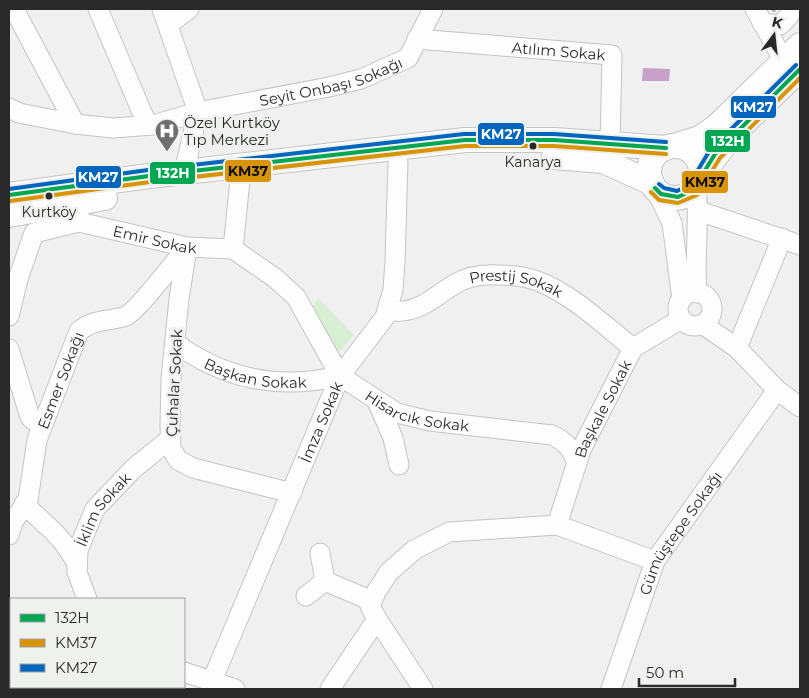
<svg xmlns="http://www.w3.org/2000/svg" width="809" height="698" viewBox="0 0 809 698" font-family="Montserrat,sans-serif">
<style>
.green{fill:#d9efd3}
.water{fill:#c9a0c7}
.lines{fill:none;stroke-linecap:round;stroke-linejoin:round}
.stream{stroke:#c9a0c7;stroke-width:4}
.minor-casing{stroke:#c3c4c3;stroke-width:21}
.major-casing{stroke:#c3c4c3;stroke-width:26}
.minor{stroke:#fdfdfd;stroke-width:19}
.major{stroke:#fdfdfd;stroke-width:24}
.bus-1-casing{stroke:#eff1ef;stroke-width:8}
.bus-2-casing{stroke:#eff1ef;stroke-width:8}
.bus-3-casing{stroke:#eff1ef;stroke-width:8}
.bus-1{stroke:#00a651;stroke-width:4}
.bus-2{stroke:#d89306;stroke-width:4}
.bus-3{stroke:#0065bd;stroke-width:4}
.bus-dot{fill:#282928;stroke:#eff1ef;stroke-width:2}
.labels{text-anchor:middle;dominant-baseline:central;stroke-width:5;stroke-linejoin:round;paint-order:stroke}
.bus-label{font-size:14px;fill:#282928;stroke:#eff1ef}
.street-label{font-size:15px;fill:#282928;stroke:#eff1ef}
.poi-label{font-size:15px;fill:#282928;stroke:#eff1ef;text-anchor:start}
.line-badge{stroke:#eff1ef;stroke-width:2}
.badge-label{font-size:14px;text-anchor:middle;font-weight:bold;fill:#fff}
.pale-badge-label{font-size:14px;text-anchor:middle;font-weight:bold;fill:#111}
</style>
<rect width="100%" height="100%" fill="#f0f0f0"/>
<path class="green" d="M318 298 354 335 335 356 308 315Z"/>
<path class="water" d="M643 68 670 69 669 81H642Z"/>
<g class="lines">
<path class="stream" d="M773 9 774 10"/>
<defs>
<g id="minor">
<path d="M14 9 75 124"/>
<path d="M98 9 147 124"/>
<path d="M162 9 198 112 184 172"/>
<path d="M755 9 784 61"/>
<path d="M762 23 780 25 789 16 792 9"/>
<path d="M168 25 189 9"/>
<path id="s1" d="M417 39 612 55 610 144"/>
<path id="s2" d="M9 108 19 113 75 124 113 128 153 125 198 112 329 87 361 79 408 58 433 9"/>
<path id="s3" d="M240 180 233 249 275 278 296 297 340 376 397 413 430 421 552 435C565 441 572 449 577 463"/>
<path d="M696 187C700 222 694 257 697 293"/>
<path d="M655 188 672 223 682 299"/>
<path d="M699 211 800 245"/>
<path id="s4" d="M79 222 187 247 233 249"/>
<path d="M187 248 179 299 171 378 170 426 171 448 178 460 193 468 292 493"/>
<circle cx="695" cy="309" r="17"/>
<path id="s5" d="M387 311C420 314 430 299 455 284 468 276 484 274 499 275 513 275 528 277 540 282 573 295 606 327 633 348"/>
<path d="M9 316 18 279 34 233 79 222V209"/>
<path d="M702 324 737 348 777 390 800 407"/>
<path id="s6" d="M175 343C226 380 279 390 340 376"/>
<path d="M737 348 782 238"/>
<path d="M9 349 30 417 41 427"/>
<path d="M377 401 393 438 399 465"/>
<path d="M24 504C46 526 62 535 77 564"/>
<path id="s7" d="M557 525 581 450 633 348 681 319"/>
<path id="s8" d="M9 535 13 522 28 500 37 440 79 331C96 318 108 322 126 316 137 311 177 259 187 247"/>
<path d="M320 553 325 581"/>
<path d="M306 596 325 581 372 601"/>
<path id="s9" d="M87 599 77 572 78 550 95 509 133 469 170 439"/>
<path d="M9 614 11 615"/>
<path d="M377 619 423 689"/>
<path d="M9 660 11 658"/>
<path d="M184 672 235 689"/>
<path id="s10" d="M212 681 340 376 385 317 393 290 395 261 398 162"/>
<path d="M149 687 150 689"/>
<path d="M330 689 377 619 370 606 376 592 389 572 414 550 449 532 557 525 655 561"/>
<path id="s11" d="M611 689 655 561 777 390"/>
</g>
<g id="major">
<path d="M674 146 700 138 717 126 800 45"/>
<circle cx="675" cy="172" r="26"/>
<path d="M554 157 603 161 652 183"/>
<path d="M701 175 734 133 800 69"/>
<path d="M9 195 149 176 465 140H554L666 148"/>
<path d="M9 215 105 198"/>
</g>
</defs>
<use href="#minor" class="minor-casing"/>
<use href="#major" class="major-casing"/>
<use href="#minor" class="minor"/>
<use href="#major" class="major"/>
<defs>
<g id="bus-1">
<path d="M655 188 661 194 678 197 693 190 715 154 800 69"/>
<path d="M9 195 149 176 465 140H554L666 148"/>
</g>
<g id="bus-2">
<path d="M651 192 659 200 678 203 697 195 720 158 800 78"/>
<path d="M10 201 150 182 465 146H554L666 154"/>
</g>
<g id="bus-3">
<path d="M659 184 664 188 677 191 689 185 710 150 796 65"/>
<path d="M9 189 148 170 464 134H554L666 142"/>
</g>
</defs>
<use href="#bus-1" class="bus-1-casing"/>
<use href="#bus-2" class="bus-2-casing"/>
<use href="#bus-3" class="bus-3-casing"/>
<use href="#bus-1" class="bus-1"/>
<use href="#bus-2" class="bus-2"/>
<use href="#bus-3" class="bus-3"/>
</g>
<defs>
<symbol id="hospital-pin" viewBox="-11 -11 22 30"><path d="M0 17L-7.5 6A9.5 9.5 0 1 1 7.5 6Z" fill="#6e6f6e" stroke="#eff1ef"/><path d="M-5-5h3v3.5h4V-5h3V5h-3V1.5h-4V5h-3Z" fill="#fff"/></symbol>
</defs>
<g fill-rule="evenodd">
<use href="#hospital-pin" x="153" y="117" width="28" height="38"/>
</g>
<g class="bus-dot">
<circle cx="533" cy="146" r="4.5"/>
<circle cx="49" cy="196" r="4.5"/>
</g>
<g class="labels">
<g class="bus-label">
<text x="533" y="162">Kanarya</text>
<text x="49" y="212">Kurtköy</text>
</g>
<g class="street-label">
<text stroke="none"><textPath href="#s1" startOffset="142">Atılım Sokak</textPath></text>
<text stroke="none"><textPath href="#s2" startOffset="330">Seyit Onbaşı Sokağı</textPath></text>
<text stroke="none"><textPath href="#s4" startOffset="78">Emir Sokak</textPath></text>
<text stroke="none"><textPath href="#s5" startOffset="139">Prestij Sokak</textPath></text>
<text stroke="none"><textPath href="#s6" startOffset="88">Başkan Sokak</textPath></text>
<text stroke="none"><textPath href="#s8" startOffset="165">Esmer Sokağı</textPath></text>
<text transform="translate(174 383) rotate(-87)">Çuhalar Sokak</text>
<text stroke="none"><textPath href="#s3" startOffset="326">Hisarcık Sokak</textPath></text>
<text stroke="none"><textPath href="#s7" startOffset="125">Başkale Sokak</textPath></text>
<text stroke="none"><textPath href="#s10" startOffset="281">İmza Sokak</textPath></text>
<text stroke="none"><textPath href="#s9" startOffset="99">İklim Sokak</textPath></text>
<text stroke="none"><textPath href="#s11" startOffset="172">Gümüştepe Sokağı</textPath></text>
</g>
<g class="poi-label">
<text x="184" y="122">Özel Kurtköy<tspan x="184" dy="17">Tıp Merkezi</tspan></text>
</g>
</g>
<g class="line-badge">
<rect x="730" y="95" width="47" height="24" rx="5" fill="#0065bd"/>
<rect x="477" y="122" width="48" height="24" rx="5" fill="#0065bd"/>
<rect x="704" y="129" width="47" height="24" rx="5" fill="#00a651"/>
<rect x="224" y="159" width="48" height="24" rx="5" fill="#d89306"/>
<rect x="149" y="161" width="47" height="24" rx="5" fill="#00a651"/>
<rect x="75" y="165" width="47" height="24" rx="5" fill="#0065bd"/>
<rect x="681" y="170" width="48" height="24" rx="5" fill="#d89306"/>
</g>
<g class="badge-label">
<text x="753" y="112">KM27</text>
<text x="501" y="139">KM27</text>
<text x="728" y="146">132H</text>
<text x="173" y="178">132H</text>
<text x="98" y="182">KM27</text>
</g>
<g class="pale-badge-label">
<text x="248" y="176">KM37</text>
<text x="705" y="187">KM37</text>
</g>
<rect width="809" height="698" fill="none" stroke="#282928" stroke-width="20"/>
<rect x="10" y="598" width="175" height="90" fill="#eff1ef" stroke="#9fa19f"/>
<rect x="20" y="614" width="25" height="8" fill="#00a651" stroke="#9fa19f"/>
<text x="55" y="623" font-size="15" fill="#282928">132H</text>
<rect x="20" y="639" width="25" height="8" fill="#d89306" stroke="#9fa19f"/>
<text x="55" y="648" font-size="15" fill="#282928">KM37</text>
<rect x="20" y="664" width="25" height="8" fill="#0065bd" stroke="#9fa19f"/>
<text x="55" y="673" font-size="15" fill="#282928">KM27</text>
<g transform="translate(774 35) rotate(15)" stroke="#eff1ef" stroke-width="4" paint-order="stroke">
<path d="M0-4L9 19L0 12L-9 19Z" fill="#282928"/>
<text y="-8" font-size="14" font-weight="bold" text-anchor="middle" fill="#282928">K</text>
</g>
<path d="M639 678v8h96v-8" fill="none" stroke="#282928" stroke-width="2.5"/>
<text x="646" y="678" font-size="15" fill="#282928" stroke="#eff1ef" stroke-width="4" paint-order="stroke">50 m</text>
</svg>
